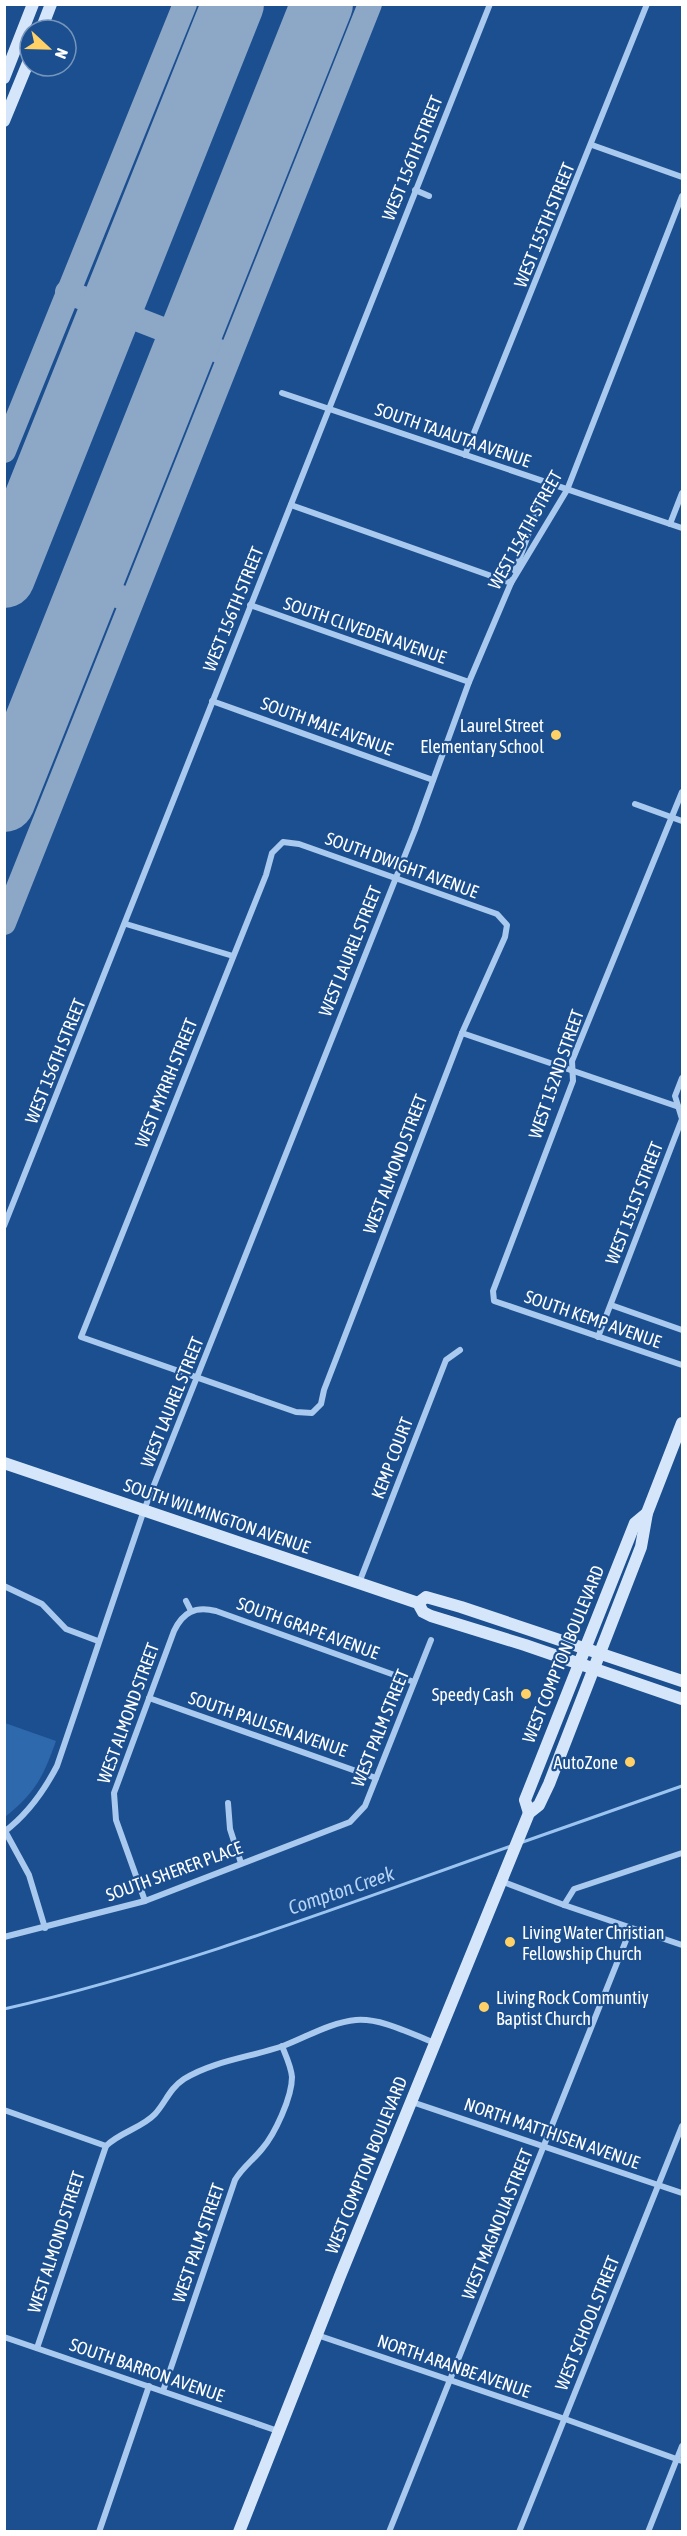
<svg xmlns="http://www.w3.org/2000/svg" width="687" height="2536" viewBox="0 0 687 2536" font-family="'Asap Condensed',sans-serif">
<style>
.green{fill:#2e69ad}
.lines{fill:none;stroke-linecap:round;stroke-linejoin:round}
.stream{stroke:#9cc4f0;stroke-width:3}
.taxiway{stroke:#8da7c7;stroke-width:24}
.runway{stroke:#8da7c7;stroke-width:62}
.minor{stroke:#a9c9ee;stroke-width:6}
.secondary{stroke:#d6e6fa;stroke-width:12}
.poi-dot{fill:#ffd166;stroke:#1b4f8f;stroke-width:2}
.labels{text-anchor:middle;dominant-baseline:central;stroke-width:4.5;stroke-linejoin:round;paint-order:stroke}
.street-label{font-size:18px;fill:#fff;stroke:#1b4f8f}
.poi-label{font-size:18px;fill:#fff;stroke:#1b4f8f;text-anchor:end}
.water-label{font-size:20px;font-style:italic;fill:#b5d3f5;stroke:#1b4f8f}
</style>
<rect width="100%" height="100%" fill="#1b4f8f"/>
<path class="green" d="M5 1723 56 1741C43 1777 36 1792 5 1817Z"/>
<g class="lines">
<g class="stream">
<path d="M520 1843 682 1786"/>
<path d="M4 2009C178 1969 344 1905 511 1846"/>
</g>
<g class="taxiway">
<path d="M67 292 229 355"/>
<path d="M4 451 185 4"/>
<path d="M4 551 13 554"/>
<path d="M90 585 131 601"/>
<path d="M4 923 370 4"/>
</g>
<g class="runway">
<path d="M4 577 233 4"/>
<path d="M4 801 322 4"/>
</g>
<g class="minor">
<path d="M592 145 682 177"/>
<path d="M415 190 429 196"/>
<path d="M282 393 682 528"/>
<path d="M465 455 647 4"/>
<path d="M291 505 511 583 512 580"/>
<path d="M670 524 682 493"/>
<path d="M515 571 547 483"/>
<path d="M250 605 469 682"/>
<path d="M212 701 433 780"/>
<path d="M682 792 572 1061 573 1081 493 1291 494 1301 682 1365"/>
<path d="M635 804 682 821"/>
<path d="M283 842 299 844 497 914 507 925 505 937 462 1033 324 1390 321 1404 312 1413 296 1412 81 1337 266 875 272 853Z"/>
<path d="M126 924 233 956"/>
<path d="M462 1033 679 1107"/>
<path d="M4 1226 490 4"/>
<path d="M611 1305 682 1330"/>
<path d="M598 1337 682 1119 675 1096 682 1078"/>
<path d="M359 1583 446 1360 460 1350"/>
<path d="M4 1586 42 1604 66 1629 98 1641"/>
<path d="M186 1601 191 1611"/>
<path d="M149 1698 376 1778"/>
<path d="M228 1803 230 1829 241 1863"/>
<path d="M5 1831 29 1875 45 1928"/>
<path d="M4 1832C28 1814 44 1791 57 1766L144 1510 415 830 469 682 511 583 567 490 682 196"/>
<path d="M501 1881 564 1905 682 1945"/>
<path d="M145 1901 116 1820 114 1793 174 1631C183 1612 195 1606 216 1611L414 1682"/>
<path d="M564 1905 574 1889 682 1853"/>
<path d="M4 1937 145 1901 350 1822 365 1806 431 1640"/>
<path d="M412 2102 682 2193"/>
<path d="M4 2110 106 2146"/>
<path d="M317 2335 565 2419 682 2461"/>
<path d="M4 2337 278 2431"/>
<path d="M37 2348 106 2146C120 2132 142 2128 155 2114 166 2102 169 2089 184 2079 213 2061 251 2057 283 2046 306 2037 332 2022 356 2020 382 2018 411 2034 435 2043"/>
<path d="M163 2391 235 2180C242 2168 253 2160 262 2149 275 2134 292 2097 292 2077 291 2066 286 2056 282 2046"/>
<path d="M99 2532 149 2386"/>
<path d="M389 2532 631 1928"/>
<path d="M519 2532 682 2126"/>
<path d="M648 2532 682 2446"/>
</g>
<g class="secondary">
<path d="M41 30 51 4"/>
<path d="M4 78 33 4"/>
<path d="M4 121 30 58"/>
<path d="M4 1463 418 1603 423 1612 431 1616 525 1645 682 1699"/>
<path d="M418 1603 426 1597 461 1607 682 1681"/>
<path d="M529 1813 525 1800 635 1523 647 1513"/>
<path d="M239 2532 340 2276 529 1813 539 1805 549 1784 641 1547 647 1513 682 1423"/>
</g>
</g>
<g class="poi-dot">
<circle cx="556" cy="735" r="6"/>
<circle cx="526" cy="1694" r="6"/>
<circle cx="630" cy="1762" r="6"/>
<circle cx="510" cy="1942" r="6"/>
<circle cx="484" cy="2007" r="6"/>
</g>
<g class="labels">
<g class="street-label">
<text transform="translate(412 158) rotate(-68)">WEST 156TH STREET</text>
<text transform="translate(544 225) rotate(-68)">WEST 155TH STREET</text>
<text transform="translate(453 435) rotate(19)">SOUTH TAJAUTA AVENUE</text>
<text transform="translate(525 530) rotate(-61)">WEST 154TH STREET</text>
<text transform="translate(233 609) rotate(-68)">WEST 156TH STREET</text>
<text transform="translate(365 630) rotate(19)">SOUTH CLIVEDEN AVENUE</text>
<text transform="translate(327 726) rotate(20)">SOUTH MAIE AVENUE</text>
<text transform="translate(402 865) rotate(20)">SOUTH DWIGHT AVENUE</text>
<text transform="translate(350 951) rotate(-68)">WEST LAUREL STREET</text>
<text transform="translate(55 1061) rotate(-68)">WEST 156TH STREET</text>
<text transform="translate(556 1074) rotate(-71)">WEST 152ND STREET</text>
<text transform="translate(166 1083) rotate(-68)">WEST MYRRH STREET</text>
<text transform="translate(395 1164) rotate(-69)">WEST ALMOND STREET</text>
<text transform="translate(634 1203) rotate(-69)">WEST 151ST STREET</text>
<text transform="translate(593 1319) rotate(19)">SOUTH KEMP AVENUE</text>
<text transform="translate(172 1402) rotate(-68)">WEST LAUREL STREET</text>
<text transform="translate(392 1458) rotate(-69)">KEMP COURT</text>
<text transform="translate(217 1516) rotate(19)">SOUTH WILMINGTON AVENUE</text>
<text transform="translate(308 1628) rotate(20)">SOUTH GRAPE AVENUE</text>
<text transform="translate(563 1654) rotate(-68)">WEST COMPTON BOULEVARD</text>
<text transform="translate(128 1713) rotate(-70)">WEST ALMOND STREET</text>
<text transform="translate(268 1724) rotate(19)">SOUTH PAULSEN AVENUE</text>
<text transform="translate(380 1728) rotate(-68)">WEST PALM STREET</text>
<text transform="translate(174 1871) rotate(-20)">SOUTH SHERER PLACE</text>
<text transform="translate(552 2133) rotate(19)">NORTH MATTHISEN AVENUE</text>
<text transform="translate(366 2165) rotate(-68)">WEST COMPTON BOULEVARD</text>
<text transform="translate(497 2224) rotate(-68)">WEST MAGNOLIA STREET</text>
<text transform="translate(56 2242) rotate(-72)">WEST ALMOND STREET</text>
<text transform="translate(198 2243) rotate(-71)">WEST PALM STREET</text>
<text transform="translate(587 2323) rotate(-68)">WEST SCHOOL STREET</text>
<text transform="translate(454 2366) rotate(19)">NORTH ARANBE AVENUE</text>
<text transform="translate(147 2370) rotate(19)">SOUTH BARRON AVENUE</text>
</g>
<g class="poi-label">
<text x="544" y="725">Laurel Street<tspan x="544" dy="21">Elementary School</tspan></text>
<text x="514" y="1694">Speedy Cash</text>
<text x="618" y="1762">AutoZone</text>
<text x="522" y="1932" text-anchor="start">Living Water Christian<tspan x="522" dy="21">Fellowship Church</tspan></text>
<text x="496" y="1997" text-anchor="start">Living Rock Communtiy<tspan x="496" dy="21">Baptist Church</tspan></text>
</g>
<g class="water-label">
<text transform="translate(341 1890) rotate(-19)">Compton Creek</text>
</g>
</g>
<rect width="687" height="2536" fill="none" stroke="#ffffff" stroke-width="12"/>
<g transform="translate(48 48) rotate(112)"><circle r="28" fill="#1b4f8f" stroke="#7695bc" stroke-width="1.5"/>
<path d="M0-4.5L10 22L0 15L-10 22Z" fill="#ffd166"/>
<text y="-9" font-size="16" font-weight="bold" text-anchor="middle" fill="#ffffff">N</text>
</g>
</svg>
